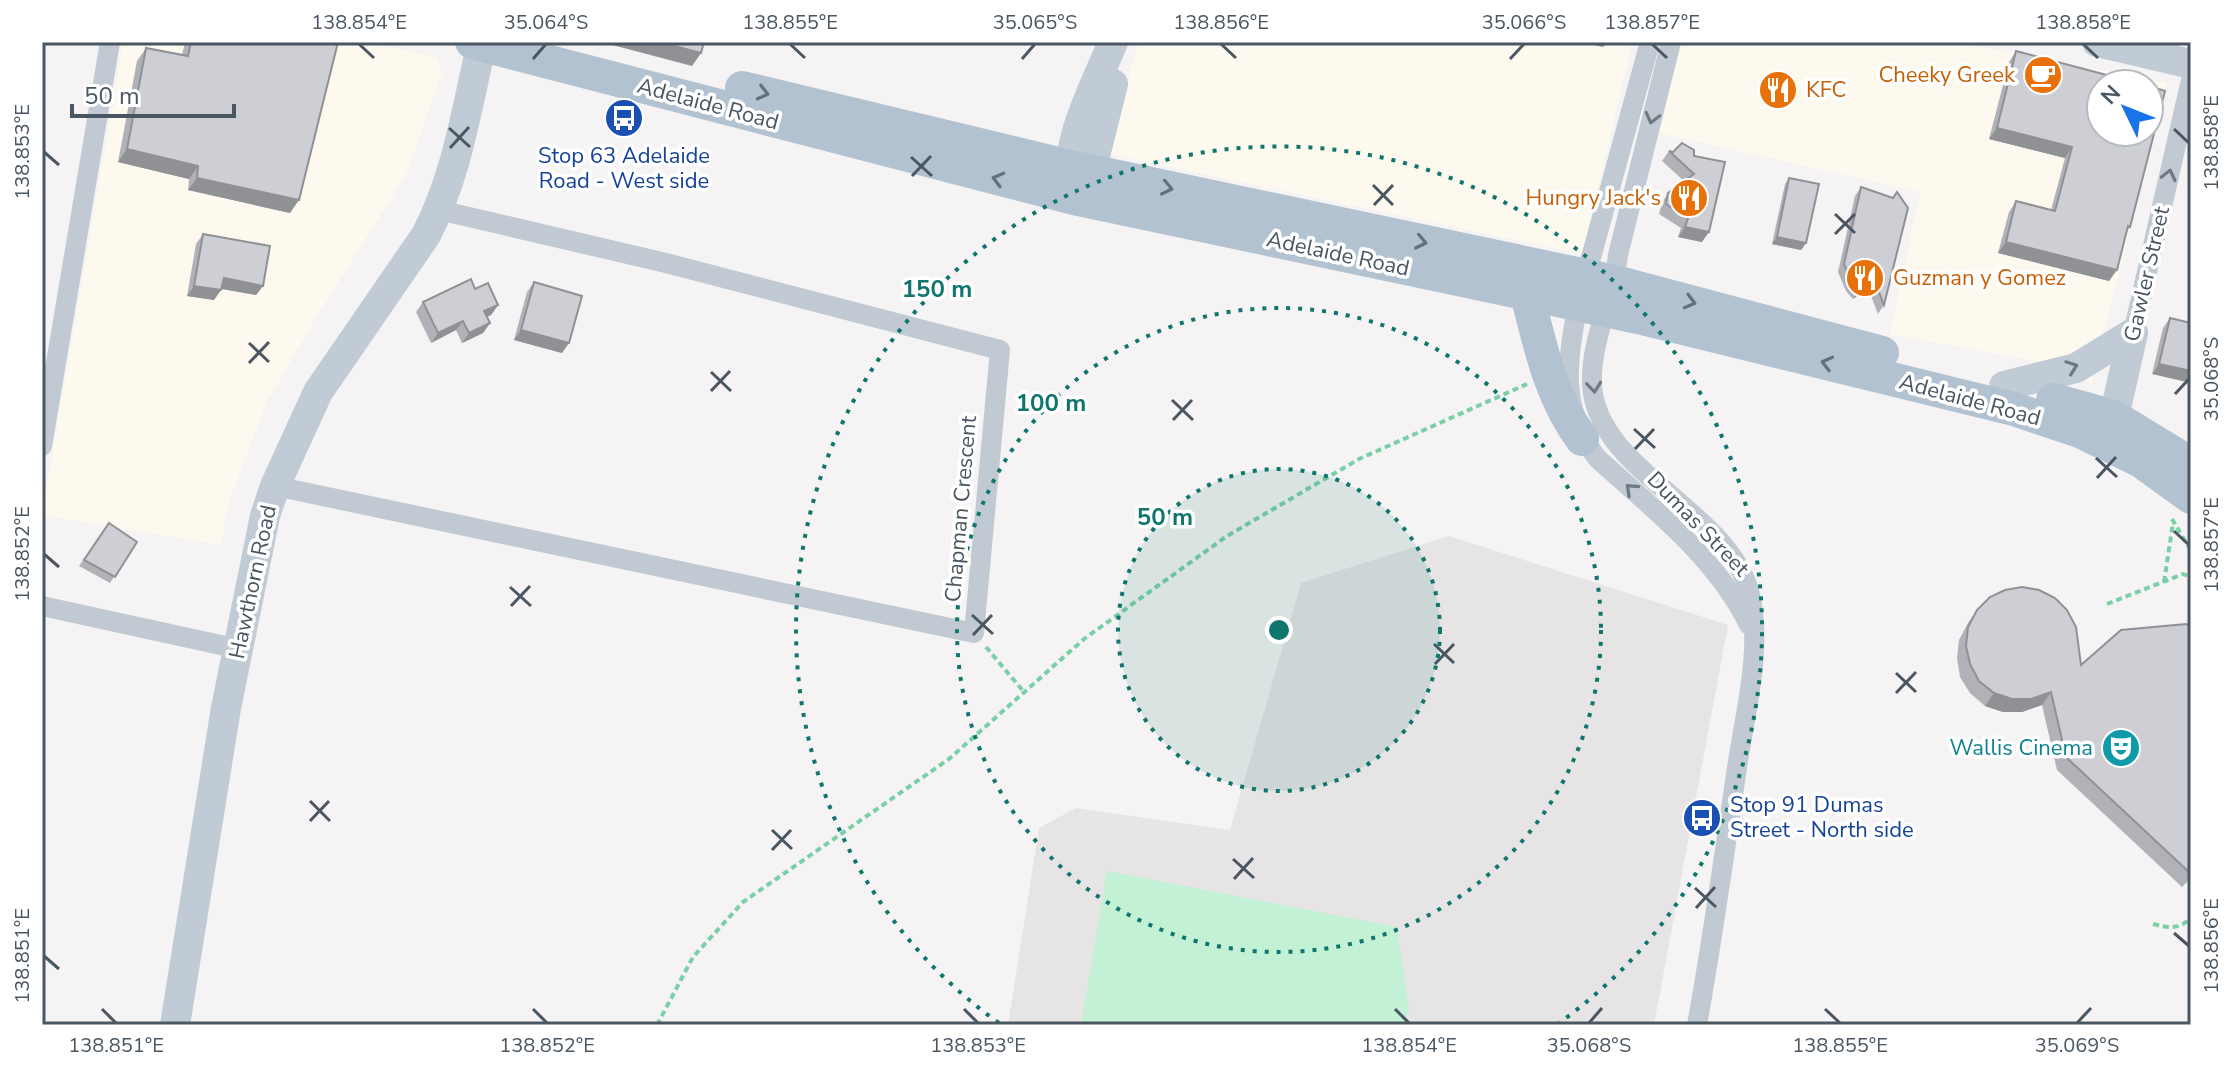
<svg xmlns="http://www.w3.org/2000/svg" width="2233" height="1067" viewBox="0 0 2233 1067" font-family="'Nunito Sans',sans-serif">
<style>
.commercial{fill:#fdf9ef;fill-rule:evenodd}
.education{fill:#e6e4e5}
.green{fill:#c3f1d5}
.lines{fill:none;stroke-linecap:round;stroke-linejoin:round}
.path{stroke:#7ad0a6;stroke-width:4;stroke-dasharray:6 4;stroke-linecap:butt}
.street{stroke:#c1cad2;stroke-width:20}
.secondary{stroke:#c1cbd6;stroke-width:30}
.primary{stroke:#b3c2d1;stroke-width:34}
.wall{fill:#b0b2b7}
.shaded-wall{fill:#909195}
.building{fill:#cdcfd5;stroke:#909195;stroke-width:2}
.oneway{stroke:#64717d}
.oneway2{stroke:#6e7983}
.oneway3{stroke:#6e7984}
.ticks{fill:none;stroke:#4a5661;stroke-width:3}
.ring{fill:none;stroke:#0f766e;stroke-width:4;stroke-dasharray:4 8}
.labels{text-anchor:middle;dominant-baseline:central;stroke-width:7;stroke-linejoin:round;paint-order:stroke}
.food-label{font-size:22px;fill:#c56008;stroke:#fff;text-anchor:end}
.street-label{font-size:22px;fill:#4a5661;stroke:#fff}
.transit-label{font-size:22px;fill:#164399;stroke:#fff}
.culture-label{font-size:22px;fill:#0d838f;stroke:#fff;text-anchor:end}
.centre{fill:#0f766e;stroke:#fff;stroke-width:4}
.ring-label{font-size:24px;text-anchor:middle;font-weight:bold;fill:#0f766e;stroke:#fff;stroke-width:7;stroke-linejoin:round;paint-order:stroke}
.neatline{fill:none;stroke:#4a5661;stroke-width:3}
.ticks-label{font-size:20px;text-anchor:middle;fill:#4a5661}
</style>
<rect width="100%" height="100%" fill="#f5f3f3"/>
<g class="commercial">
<path d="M123 42H366L436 57 442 73 407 173 312 324 267 402 229 501 221 545 42 515Z"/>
<path d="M1138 42H1632L1583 254 1108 154Z"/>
<path d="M1679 42H1955L2167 83 2091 383 2039 362 1890 334 1920 192 1659 133ZM2101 84H2149V132H2101Z"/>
</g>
<path class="education" d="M1449 536 1728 625 1654 1025H1008L1039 828 1076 808 1230 830 1301 583Z"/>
<path class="green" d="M1107 871 1397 927 1409 1010 1403 1025H1081Z"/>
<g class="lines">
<g class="path">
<path d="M2172 519 2191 551"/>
<path d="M2164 582 2173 523"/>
<path d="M2107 604 2183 574 2191 577"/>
<path d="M986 647 1024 692"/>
<path d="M2153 924C2169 928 2178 930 2191 918"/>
<path d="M657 1025 693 957 743 902 949 759 1084 639 1227 536 1359 459 1527 384"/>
</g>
<g class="street">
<path d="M1650 42 1578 305C1566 362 1560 410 1597 458 1652 508 1717 558 1749 625"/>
<path d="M1671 42 1618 255C1613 299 1590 341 1592 385 1597 473 1735 512 1751 599 1761 651 1746 710 1738 761 1725 849 1713 937 1697 1025"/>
<path d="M2133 333 2191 80"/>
<path d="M42 446 110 42"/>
<path d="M275 486 974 633 1000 350 666 263 439 210"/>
<path d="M42 606 239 649"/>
</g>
<g class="secondary">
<path d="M2097 42 2191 64"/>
<path d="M1072 189C1064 140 1095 87 1113 42"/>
<path d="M1079 190 1091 172 1113 84"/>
<path d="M2004 386 2076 368 2133 333"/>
<path d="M2125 435 2114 417 2133 333"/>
<path d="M175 1025 226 708 265 516 275 486 318 392 426 235C457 176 467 107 482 42"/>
</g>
<g class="primary">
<path d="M472 42 1074 198 1638 317 2014 409 2082 432 2141 461 2191 497"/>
<path d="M742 88 1075 168 1615 282 1882 353"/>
<path d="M1527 294C1540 345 1550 396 1582 439"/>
<path d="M2053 400 2114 417 2191 464"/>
</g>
</g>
<g class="wall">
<path d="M185 42H338L290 213 188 190 189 179 118 162 137 61 146 48 182 55Z"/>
<path d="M2016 51 2130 227 2126 233 2109 281 1998 253 2009 212 2016 201 2051 210 2065 158 1989 139 2009 62Z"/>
<path d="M1694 150 1702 242 1678 237 1681 228 1659 214 1662 203 1668 193 1684 181 1662 161 1669 151 1673 152Z"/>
<path d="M1789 178 1806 243 1801 250 1772 244 1785 184Z"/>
<path d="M1861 187 1884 305 1878 314 1868 288 1853 299 1846 291 1838 272 1855 196Z"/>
<path d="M203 234 263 286 256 295 221 289 214 300 187 296 196 244Z"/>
<path d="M534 282 562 353 514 340 527 292Z"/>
<path d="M475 289 498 305 491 315 487 317 490 323 483 333 462 343 456 330 431 343 416 312 423 302Z"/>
<path d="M2170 318 2191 323 2152 374 2163 328Z"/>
<path d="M109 523 137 542 110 583 79 566Z"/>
<path d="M1977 610 2081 665 2186 624 2191 878 2182 887 2057 770 2042 705 2022 712H2003L1985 706 1970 693 1960 677 1957 658 1959 640 1968 623Z"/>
</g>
<g class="shaded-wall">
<path d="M601 42H659L701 53 692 66Z"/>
<path d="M1581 42H1608L1603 47Z"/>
<path d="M1997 128 2072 147 2065 158 1989 139Z"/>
<path d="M127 149 198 166 189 179 118 162Z"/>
<path d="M197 178 299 200 290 213 188 190Z"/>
<path d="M1685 227 1709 232 1702 242 1678 237Z"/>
<path d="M1777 237 1806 243 1801 250 1772 244Z"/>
<path d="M2006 242 2117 270 2109 281 1998 253Z"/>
<path d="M224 278 263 286 256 295 217 288Z"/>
<path d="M1874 279 1868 288 1853 299 1859 291Z"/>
<path d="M194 286 221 290 214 300 187 296Z"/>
<path d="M498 305 491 315 477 321 484 311Z"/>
<path d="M463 321 456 330 431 343 438 333Z"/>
<path d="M490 323 483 333 462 343 469 333Z"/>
<path d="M521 330 569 343 562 353 514 340Z"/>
<path d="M2159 364 2191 371V383L2152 374Z"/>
<path d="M2051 692 2042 705 2022 712H2003L1985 706 1994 693Z"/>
</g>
<g class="building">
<path d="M191 42H338L299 200 197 178 198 166 127 149 146 48 188 56Z"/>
<path d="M659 42H704L701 53Z"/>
<path d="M2016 51 2141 84H2101V132H2149V86L2165 91 2130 227 2128 226 2117 270 2006 242 2016 201 2055 211 2072 147 1997 128Z"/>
<path d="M1682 143 1694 150V156L1725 162 1709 232 1685 227 1688 218 1666 204 1668 193 1694 174 1669 151 1673 152Z"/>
<path d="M1789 178 1819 184 1806 243 1777 237Z"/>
<path d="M1861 187 1893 198 1897 192 1908 208 1884 305 1874 279 1859 291 1852 283 1844 264Z"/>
<path d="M203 234 270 246 263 286 224 278 221 290 194 286Z"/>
<path d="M471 279 475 289 488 283 498 305 484 311 490 323 469 333 463 321 438 333 423 302Z"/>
<path d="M534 282 582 296 569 343 521 330Z"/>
<path d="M2170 318 2191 323V371L2159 364Z"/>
<path d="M109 523 137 542 115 577 84 560Z"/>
<path d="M2022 587 2039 590 2055 598 2067 610 2076 627 2081 665 2121 630 2186 624 2191 626V874L2066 757 2051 692 2031 699H2012L1994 693 1979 681 1970 664 1966 646 1968 627 1977 610 1990 597 2005 590Z"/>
</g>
<defs><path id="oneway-chevron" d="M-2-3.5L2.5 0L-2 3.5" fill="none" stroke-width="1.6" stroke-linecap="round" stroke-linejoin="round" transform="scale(2)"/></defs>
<g class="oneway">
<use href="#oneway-chevron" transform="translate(763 93) rotate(14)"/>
<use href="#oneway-chevron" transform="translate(998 179) rotate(-165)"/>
<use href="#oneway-chevron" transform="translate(1167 188) rotate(12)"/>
<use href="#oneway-chevron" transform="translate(1421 242) rotate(12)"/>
<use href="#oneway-chevron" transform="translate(1690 302) rotate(15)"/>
<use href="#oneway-chevron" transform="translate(1827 363) rotate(-166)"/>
</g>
<g class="oneway2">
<use href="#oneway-chevron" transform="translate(1652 118) rotate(104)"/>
<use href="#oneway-chevron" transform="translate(2169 175) rotate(-77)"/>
<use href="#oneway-chevron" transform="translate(1594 387) rotate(84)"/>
<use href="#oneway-chevron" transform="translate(1631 489) rotate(-137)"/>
</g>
<use class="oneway3" href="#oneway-chevron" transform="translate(2072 367) rotate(-20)"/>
<path class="ticks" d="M359 44 374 58M790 44 805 58M1221 44 1236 58M1652 44 1667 58M2083 44 2098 58M533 59 546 44M1022 59 1035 44M1510 59 1524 44M449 128 470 147M2174 129 2189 143M450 148 469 127M44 152 59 165M911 157 932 176M912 176 931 156M1373 185 1393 205M1374 205 1393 185M1835 214 1855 233M1835 234 1855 214M249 343 269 362M249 363 269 342M711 372 731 391M711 391 730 371M2175 394 2189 379M1172 400 1193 420M1173 420 1192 400M1634 429 1655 448M1635 449 1654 429M2096 458 2117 477M2097 478 2116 457M2174 531 2189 545M44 554 59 567M510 587 531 606M511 606 530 586M972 615 993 634M973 635 992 615M1434 644 1454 663M1435 664 1454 644M1896 673 1916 692M1896 693 1916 672M310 801 330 821M310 821 329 801M772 830 792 849M772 850 791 830M1233 859 1254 878M1234 879 1253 858M1695 888 1716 907M1696 908 1715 887M2174 933 2189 946M44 956 59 969M102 1009 116 1023M533 1009 547 1023M964 1009 978 1023M1395 1009 1409 1023M1825 1009 1840 1023M1589 1023 1602 1008M2077 1023 2091 1008"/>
<circle cx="1279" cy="630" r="161" fill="#0f766e" fill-opacity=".12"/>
<g class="ring">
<circle cx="1279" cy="630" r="161"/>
<circle cx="1279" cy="630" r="322"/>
<path d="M999 1023A483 483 0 1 1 1559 1023"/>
</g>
<defs>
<symbol id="cafe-disc" viewBox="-11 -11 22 22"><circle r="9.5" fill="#e8710a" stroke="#fff"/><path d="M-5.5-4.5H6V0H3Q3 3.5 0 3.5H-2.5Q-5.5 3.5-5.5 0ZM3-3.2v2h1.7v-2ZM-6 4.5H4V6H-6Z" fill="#fff"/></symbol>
<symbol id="restaurant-disc" viewBox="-11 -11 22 22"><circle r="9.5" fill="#e8710a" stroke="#fff"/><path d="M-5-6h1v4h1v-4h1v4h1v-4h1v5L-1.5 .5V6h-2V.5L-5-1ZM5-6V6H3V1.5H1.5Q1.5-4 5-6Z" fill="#fff"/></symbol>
<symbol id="bus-disc" viewBox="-11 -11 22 22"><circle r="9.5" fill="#1a4fb4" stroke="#fff"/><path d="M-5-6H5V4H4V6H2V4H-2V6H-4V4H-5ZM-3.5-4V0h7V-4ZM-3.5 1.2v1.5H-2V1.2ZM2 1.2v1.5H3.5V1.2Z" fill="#fff"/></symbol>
<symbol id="theatre-disc" viewBox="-11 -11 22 22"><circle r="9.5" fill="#0f9aa8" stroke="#fff"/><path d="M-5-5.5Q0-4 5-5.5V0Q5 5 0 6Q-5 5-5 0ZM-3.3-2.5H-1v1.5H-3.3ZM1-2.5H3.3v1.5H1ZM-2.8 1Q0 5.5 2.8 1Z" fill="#fff"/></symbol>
</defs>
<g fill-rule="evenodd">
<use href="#cafe-disc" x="2021" y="53" width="44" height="44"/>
<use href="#restaurant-disc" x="1756" y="68" width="44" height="44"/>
<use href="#bus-disc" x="602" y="96" width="44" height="44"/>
<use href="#restaurant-disc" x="1667" y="176" width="44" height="44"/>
<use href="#restaurant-disc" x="1843" y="256" width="44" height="44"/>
<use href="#theatre-disc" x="2099" y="726" width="44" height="44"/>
<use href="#bus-disc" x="1680" y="796" width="44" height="44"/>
</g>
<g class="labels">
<g class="food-label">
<text x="2015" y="75">Cheeky Greek</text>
<text x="1806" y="90" text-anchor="start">KFC</text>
<text x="1661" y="198">Hungry Jack's</text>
<text x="1893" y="278" text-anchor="start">Guzman y Gomez</text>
</g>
<g class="street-label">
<text transform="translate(708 104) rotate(15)">Adelaide Road</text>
<text transform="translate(1338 254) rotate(12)">Adelaide Road</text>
<text transform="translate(2147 274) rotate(-77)">Gawler Street</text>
<text transform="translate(1970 400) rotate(15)">Adelaide Road</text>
<text transform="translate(961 509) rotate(-85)">Chapman Crescent</text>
<text transform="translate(1698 524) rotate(46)">Dumas Street</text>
<text transform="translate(253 582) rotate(-78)">Hawthorn Road</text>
</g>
<g class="transit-label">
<text x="624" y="156">Stop 63 Adelaide<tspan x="624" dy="25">Road - West side</tspan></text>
<text x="1730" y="805" text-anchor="start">Stop 91 Dumas<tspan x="1730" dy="25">Street - North side</tspan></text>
</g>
<g class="culture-label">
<text x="2093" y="748">Wallis Cinema</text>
</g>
</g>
<circle cx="1279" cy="630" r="12" class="centre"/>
<g class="ring-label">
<text x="937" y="297">150 m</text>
<text x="1051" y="411">100 m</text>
<text x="1165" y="525">50 m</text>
</g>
<rect width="2233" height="1067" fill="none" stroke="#ffffff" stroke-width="88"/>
<g transform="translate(2125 108) rotate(313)"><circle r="38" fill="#ffffff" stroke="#b7bbc0" stroke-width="2"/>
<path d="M0-6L14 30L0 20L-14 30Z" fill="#1a73e8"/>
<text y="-12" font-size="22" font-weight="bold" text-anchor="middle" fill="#4a5661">N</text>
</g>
<path d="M72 104v12h162v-12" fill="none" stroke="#4a5661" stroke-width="4"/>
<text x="84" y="104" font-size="24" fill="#4a5661" stroke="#ffffff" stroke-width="6" paint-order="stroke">50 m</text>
<rect x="44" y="44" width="2145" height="979" class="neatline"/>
<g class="ticks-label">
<text x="359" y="29">138.854°E</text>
<text x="546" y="29">35.064°S</text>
<text x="790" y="29">138.855°E</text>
<text x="1035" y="29">35.065°S</text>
<text x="1221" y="29">138.856°E</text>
<text x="1524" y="29">35.066°S</text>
<text x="1652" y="29">138.857°E</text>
<text x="2083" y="29">138.858°E</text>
<text transform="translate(2211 143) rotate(-90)" y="7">138.858°E</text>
<text transform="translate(22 152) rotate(-90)" y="7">138.853°E</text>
<text transform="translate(2211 379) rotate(-90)" y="7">35.068°S</text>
<text transform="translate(2211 545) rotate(-90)" y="7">138.857°E</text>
<text transform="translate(22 554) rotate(-90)" y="7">138.852°E</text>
<text transform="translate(2211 946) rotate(-90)" y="7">138.856°E</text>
<text transform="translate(22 956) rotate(-90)" y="7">138.851°E</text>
<text x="116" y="1052">138.851°E</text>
<text x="547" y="1052">138.852°E</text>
<text x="978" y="1052">138.853°E</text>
<text x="1409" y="1052">138.854°E</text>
<text x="1589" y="1052">35.068°S</text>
<text x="1840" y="1052">138.855°E</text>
<text x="2077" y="1052">35.069°S</text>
</g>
</svg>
